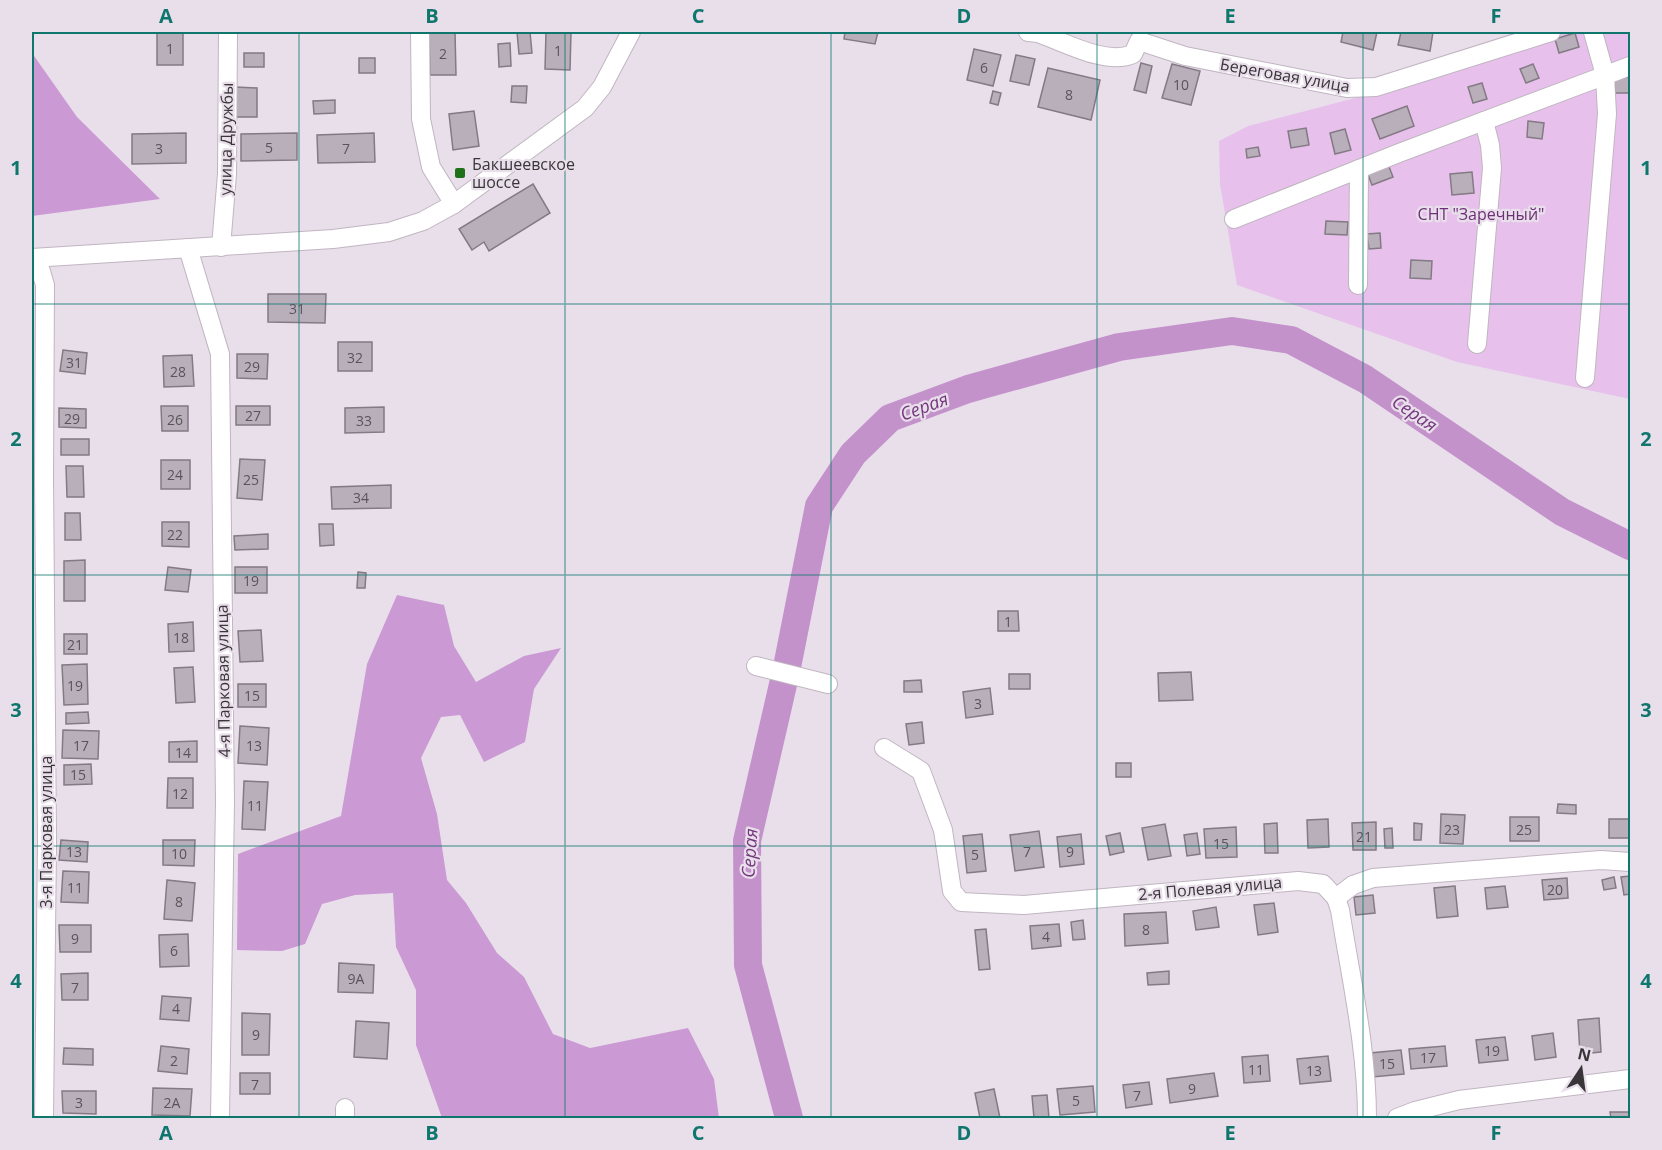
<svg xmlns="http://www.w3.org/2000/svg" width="1662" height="1150" viewBox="0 0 1662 1150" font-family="'Open Sans',sans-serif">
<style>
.green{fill:#e7c1ec}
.forest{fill:#cb99d3}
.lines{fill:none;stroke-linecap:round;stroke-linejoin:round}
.river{stroke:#c492cb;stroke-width:28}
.building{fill:#b9afbb;stroke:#837a84;stroke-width:1.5}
.minor-casing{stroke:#c0b5c1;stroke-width:20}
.minor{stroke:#fff;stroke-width:18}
.grid{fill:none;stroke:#0f766e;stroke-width:1.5;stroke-opacity:0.55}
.poi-dot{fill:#1e7119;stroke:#e9dfeb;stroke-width:2}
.labels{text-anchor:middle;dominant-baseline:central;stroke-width:4.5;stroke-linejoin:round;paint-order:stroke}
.number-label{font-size:14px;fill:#59545a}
.street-label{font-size:16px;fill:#393539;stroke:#e9dfeb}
.poi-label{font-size:16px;fill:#393539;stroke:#e9dfeb;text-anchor:start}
.park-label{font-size:16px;fill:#6d3076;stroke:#e9dfeb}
.water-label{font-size:18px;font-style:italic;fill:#74387d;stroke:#e9dfeb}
.neatline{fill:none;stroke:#0f766e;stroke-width:2}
.grid-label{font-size:20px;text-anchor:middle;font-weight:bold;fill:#0f766e}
</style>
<rect width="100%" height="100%" fill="#e9dfeb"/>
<path class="green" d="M1559 32H1630V399L1457 362 1237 285 1220 184 1219 141 1248 126 1374 93Z"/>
<g class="forest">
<path d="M32 53 77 117 160 199 32 216Z"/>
<path d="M397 595 444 605 454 646 476 682 524 656 561 648 534 689 525 742 484 762 460 715 441 717 421 758 437 814 447 880 466 903 497 953 524 977 553 1034 590 1048 688 1028 714 1079 719 1118H442L416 1045V990L396 947 393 893 355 895 322 904 305 944 282 951 237 950 238 854 341 816 367 664Z"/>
</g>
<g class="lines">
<path class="river" d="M789 1118 748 965 747 841 787 667 819 506 853 454 890 418 968 389 1119 347 1232 331 1291 340 1365 379 1562 512 1630 546"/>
</g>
<g class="building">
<rect x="157" y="32" width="26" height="33"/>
<path d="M429 32H455L456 75H430Z"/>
<path d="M517 32H530L532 53 519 54Z"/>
<path d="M546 32H571L570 70 545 69Z"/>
<path d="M845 32H878L875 44 844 39Z"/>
<path d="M1343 32H1377L1373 50 1341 42Z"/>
<path d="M1401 32H1433L1430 51 1398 45Z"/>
<path d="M1575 33 1579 47 1559 53 1555 39Z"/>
<path d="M510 43 511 66 499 67 498 44Z"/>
<path d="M974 49 1001 55 993 86 967 80Z"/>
<rect x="244" y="53" width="20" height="14"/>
<path d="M1016 55 1035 59 1029 85 1010 81Z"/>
<rect x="359" y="58" width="16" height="15"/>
<path d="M1141 63 1152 66 1146 93 1134 90Z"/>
<path d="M1172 64 1200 71 1191 105 1162 98Z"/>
<path d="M1533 64 1539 78 1526 83 1520 69Z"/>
<path d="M1048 68 1100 80 1091 120 1038 107Z"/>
<path d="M1630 77V93H1615L1614 78Z"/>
<path d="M1482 83 1487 99 1473 103 1468 87Z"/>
<path d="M512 86H527L526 103 511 102Z"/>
<path d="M235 87 257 88V117H235Z"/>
<path d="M993 91 1001 93 998 105 990 103Z"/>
<path d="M335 100V113L314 114 313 101Z"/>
<path d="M1407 106 1414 126 1380 139 1372 119Z"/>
<path d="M474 111 479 146 453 150 449 114Z"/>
<path d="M1528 121 1544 123 1542 139 1527 137Z"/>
<path d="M1306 128 1309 145 1291 148 1288 131Z"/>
<path d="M1345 129 1351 150 1335 154 1330 133Z"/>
<path d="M186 133V163L132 164V134Z"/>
<path d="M297 133V160L241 161V134Z"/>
<path d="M374 133 375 162 318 163 317 135Z"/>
<path d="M1258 147 1260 156 1247 158 1246 149Z"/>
<path d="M1388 164 1393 177 1372 185 1367 172Z"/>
<path d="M1472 172 1474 193 1452 195 1450 174Z"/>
<path d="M533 184 550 213 489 251 484 242 472 250 459 229Z"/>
<path d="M1326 221 1348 222 1347 235 1325 234Z"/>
<path d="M1380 233 1381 248 1369 249 1367 234Z"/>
<path d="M1411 260 1432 261 1431 279 1410 278Z"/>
<path d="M268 294H326L325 323 268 322Z"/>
<rect x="338" y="342" width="34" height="29"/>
<path d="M63 350 87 353 85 374 60 371Z"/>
<path d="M237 354H268L267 379 237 378Z"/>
<path d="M192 355 194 386 164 387 163 356Z"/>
<path d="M161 406H188V431H162Z"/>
<rect x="236" y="406" width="34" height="19"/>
<path d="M384 407V432L345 433V408Z"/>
<path d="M59 408 86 409V428L59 427Z"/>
<rect x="61" y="439" width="28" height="16"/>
<path d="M240 459 265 460 262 500 237 498Z"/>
<rect x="161" y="460" width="29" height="29"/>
<path d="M66 466H83L84 497H67Z"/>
<path d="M391 485V508L332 509 331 487Z"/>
<path d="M65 513H80L81 540H65Z"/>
<path d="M162 522H189V547L162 546Z"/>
<path d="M319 524H333L334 545 320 546Z"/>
<path d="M268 534V549L235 550 234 536Z"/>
<path d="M85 560V601H64V561Z"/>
<path d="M168 567 191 570 188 592 165 590Z"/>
<rect x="235" y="567" width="32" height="26"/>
<path d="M358 572 366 573 365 588H357Z"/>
<path d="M998 611H1018L1019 631H998Z"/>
<path d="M193 622 194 651 169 652 168 624Z"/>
<path d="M261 630 263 661 240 662 238 631Z"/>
<rect x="64" y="634" width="23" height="20"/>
<path d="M87 664 88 704 64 705 62 665Z"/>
<path d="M193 667 195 702 176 703 174 668Z"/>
<path d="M1191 672 1193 700 1159 701 1158 673Z"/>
<rect x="1009" y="674" width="21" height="15"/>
<path d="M921 680 922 692H904V681Z"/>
<rect x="238" y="684" width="28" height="23"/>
<path d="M990 688 993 714 966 718 963 692Z"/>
<path d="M88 712 89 723 66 724V713Z"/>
<path d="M922 722 924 743 909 745 906 724Z"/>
<path d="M240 726 269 728 267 765 238 763Z"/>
<path d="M63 730 99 731 98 759 62 758Z"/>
<path d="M197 741V762H169V742Z"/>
<rect x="1116" y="763" width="15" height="14"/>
<path d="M91 764 92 784 64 785V765Z"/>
<path d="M168 778H193V808H167Z"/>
<path d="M244 781 268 782 265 830 242 829Z"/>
<path d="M1558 804 1576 805V814L1557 813Z"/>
<path d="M1441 814 1465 815 1463 844 1440 843Z"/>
<rect x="1510" y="817" width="29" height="24"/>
<path d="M1328 819 1329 847 1308 848 1307 820Z"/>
<rect x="1609" y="819" width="21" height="19"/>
<path d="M1376 822V850H1353L1352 823Z"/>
<path d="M1277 823 1278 853H1265L1264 824Z"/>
<path d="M1414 823 1422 824 1421 840H1414Z"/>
<path d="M1165 824 1171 856 1148 860 1142 828Z"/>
<path d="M1236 827 1237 857 1206 858 1204 829Z"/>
<path d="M1392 828 1393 848H1385L1384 829Z"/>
<path d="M1039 831 1044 867 1015 871 1010 835Z"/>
<path d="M1120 833 1124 852 1110 855 1106 836Z"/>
<path d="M1197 833 1200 854 1187 856 1184 835Z"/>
<path d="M982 834 986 871 967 873 963 836Z"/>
<path d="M1081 834 1084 864 1060 867 1057 837Z"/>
<path d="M61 840 88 842 87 862 59 860Z"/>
<path d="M163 840H195L194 866 163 865Z"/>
<path d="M63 871 89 872 88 903 61 902Z"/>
<path d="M1630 876V894L1624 895 1621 877Z"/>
<path d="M1614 877 1616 888 1604 890 1602 880Z"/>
<path d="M1567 878 1568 898 1544 900 1542 880Z"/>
<path d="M167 880 195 883 192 921 164 919Z"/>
<path d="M1455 886 1458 916 1437 918 1434 888Z"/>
<path d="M1505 886 1508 907 1487 909 1485 888Z"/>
<path d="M1373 895 1375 913 1356 915 1354 897Z"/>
<path d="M1274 903 1278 932 1258 935 1254 905Z"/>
<path d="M1216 907 1219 927 1196 930 1193 911Z"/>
<path d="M1166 912 1168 943 1125 946 1124 914Z"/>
<path d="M1083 920 1085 939 1073 940 1071 922Z"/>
<path d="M1059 924 1061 946 1032 949 1030 926Z"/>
<path d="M59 925H91V952H60Z"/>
<path d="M986 929 990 969 979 970 975 930Z"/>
<path d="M188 934 189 966 160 967 159 935Z"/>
<path d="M339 963 374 965 373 993 338 992Z"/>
<path d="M1169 971V984L1148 985 1147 973Z"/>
<path d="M88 973V1000H62L61 974Z"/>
<path d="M162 996 191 998 189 1021 160 1019Z"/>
<path d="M242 1013 270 1014 269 1055H242Z"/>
<path d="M1599 1018 1601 1052 1580 1054 1578 1020Z"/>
<path d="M356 1021 389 1023 387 1059 354 1057Z"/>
<path d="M1553 1033 1556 1057 1535 1060 1532 1036Z"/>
<path d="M1505 1037 1508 1060 1479 1063 1476 1040Z"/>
<path d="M161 1046 189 1049 187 1074 158 1071Z"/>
<path d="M1445 1046 1447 1066 1411 1069 1409 1049Z"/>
<path d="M64 1048 93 1049V1065L63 1064Z"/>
<path d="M1401 1050 1404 1074 1372 1077 1370 1053Z"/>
<path d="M1268 1055 1270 1081 1244 1083 1242 1057Z"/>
<path d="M1328 1056 1331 1081 1300 1084 1297 1059Z"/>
<rect x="240" y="1073" width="30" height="21"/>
<path d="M1214 1073 1218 1096 1170 1103 1167 1079Z"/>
<path d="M1149 1082 1152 1104 1126 1108 1123 1085Z"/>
<path d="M1093 1086 1095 1112 1060 1115 1057 1089Z"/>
<path d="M153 1088 192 1089 190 1116 152 1115Z"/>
<path d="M994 1089 1000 1118H980L975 1093Z"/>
<path d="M62 1091H96V1114L63 1113Z"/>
<path d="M1047 1095 1049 1118H1034L1032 1096Z"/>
<path d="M1610 1112H1630V1118H1611Z"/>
</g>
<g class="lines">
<defs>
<g id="minor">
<path d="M420 32 421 119 431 167 454 204"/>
<path d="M1028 32 1038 33C1064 42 1107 66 1133 54L1139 41 1185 56 1347 88 1376 87 1551 32"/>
<path d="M1234 219 1399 153 1630 66"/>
<path d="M221 247 227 174 228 32"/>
<path d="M188 248 220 354 225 801 220 1118"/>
<path d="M32 258 333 239 389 232 423 221 454 204 585 108 602 87 631 32"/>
<path d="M37 258 45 285 44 478 47 842 44 1118"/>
<path d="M1358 285 1359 169"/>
<path d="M1477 344 1492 168 1490 145 1484 121"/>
<path d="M1585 378 1607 114 1605 75 1593 32"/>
<path d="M756 666 828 684"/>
<path d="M884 748 921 771 943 830 952 891 961 902 1024 905 1298 881 1323 884 1336 898 1353 885 1373 878 1601 860 1630 862"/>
<path d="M1336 898 1340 910C1351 979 1367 1049 1367 1118"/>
<path d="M345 1118V1108"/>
<path d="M1397 1118 1415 1111 1459 1100 1630 1079"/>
</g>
</defs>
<use href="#minor" class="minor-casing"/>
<use href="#minor" class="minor"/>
</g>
<path class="grid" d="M299 32V1118M565 32V1118M831 32V1118M1097 32V1118M1363 32V1118M32 304H1630M32 575H1630M32 846H1630"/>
<rect class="poi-dot" x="454" y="167" width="12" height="12" rx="3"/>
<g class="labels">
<g class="number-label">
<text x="170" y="48">1</text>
<text x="558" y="50">1</text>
<text x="443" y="53">2</text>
<text x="984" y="67">6</text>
<text x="1181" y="84">10</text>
<text x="1069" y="94">8</text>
<text x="269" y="147">5</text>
<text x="159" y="148">3</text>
<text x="346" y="148">7</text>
<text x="297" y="308">31</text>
<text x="355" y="357">32</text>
<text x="74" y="362">31</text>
<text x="252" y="366">29</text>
<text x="178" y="371">28</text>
<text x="253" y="415">27</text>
<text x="72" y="418">29</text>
<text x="175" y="419">26</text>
<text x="364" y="420">33</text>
<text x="175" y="474">24</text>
<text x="251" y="479">25</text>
<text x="361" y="497">34</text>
<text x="175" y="534">22</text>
<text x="251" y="580">19</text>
<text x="1008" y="621">1</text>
<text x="181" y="637">18</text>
<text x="75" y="644">21</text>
<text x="75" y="685">19</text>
<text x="252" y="695">15</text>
<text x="978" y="703">3</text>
<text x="81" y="745">17</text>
<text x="254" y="745">13</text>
<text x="183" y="752">14</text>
<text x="78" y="774">15</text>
<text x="180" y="793">12</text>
<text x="255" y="805">11</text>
<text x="1452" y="829">23</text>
<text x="1524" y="829">25</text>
<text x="1364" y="836">21</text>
<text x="1221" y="843">15</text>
<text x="74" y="851">13</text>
<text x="1027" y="851">7</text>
<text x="1070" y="851">9</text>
<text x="179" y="853">10</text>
<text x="975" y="854">5</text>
<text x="75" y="887">11</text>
<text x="1555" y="889">20</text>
<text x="179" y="901">8</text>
<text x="1146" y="929">8</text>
<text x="1046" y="936">4</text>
<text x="75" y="938">9</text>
<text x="174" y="950">6</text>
<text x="356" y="978">9А</text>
<text x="75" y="987">7</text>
<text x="176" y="1008">4</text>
<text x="256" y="1034">9</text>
<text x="1492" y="1050">19</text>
<text x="1428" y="1057">17</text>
<text x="174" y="1060">2</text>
<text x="1387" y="1063">15</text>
<text x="1256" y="1069">11</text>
<text x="1314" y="1070">13</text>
<text x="255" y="1084">7</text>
<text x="1192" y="1088">9</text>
<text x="1137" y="1095">7</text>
<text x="1076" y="1100">5</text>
<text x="79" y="1102">3</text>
<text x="172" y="1102">2А</text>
</g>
<g class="street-label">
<text transform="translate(1285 75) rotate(10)">Береговая улица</text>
<text transform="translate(226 139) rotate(-89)">улица Дружбы</text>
<text transform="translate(223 681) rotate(-91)">4-я Парковая улица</text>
<text transform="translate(46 832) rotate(-90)">3-я Парковая улица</text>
<text transform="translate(1210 888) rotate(-5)">2-я Полевая улица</text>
</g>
<g class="poi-label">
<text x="472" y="164">Бакшеевское<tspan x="472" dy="18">шоссе</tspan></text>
</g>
<g class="park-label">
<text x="1481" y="214">СНТ "Заречный"</text>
</g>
<g class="water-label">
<text transform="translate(924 406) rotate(-20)">Серая</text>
<text transform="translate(1415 413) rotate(34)">Серая</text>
<text transform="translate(749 853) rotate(-86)">Серая</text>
</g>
</g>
<rect width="1662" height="1150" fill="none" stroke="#e9dfeb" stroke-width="66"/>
<g transform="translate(1581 1069) rotate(13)" stroke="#e9dfeb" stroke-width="4.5" paint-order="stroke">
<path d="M0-4.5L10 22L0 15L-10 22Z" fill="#393539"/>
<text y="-9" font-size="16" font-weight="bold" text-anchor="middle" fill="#393539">N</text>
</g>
<rect x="33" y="33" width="1596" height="1084" class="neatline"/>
<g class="grid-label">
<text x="166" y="23">A</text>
<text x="432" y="23">B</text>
<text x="698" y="23">C</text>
<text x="964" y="23">D</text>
<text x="1230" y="23">E</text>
<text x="1496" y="23">F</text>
<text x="16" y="175">1</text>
<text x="1646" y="175">1</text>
<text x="16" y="446">2</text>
<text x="1646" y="446">2</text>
<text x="16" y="717">3</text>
<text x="1646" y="717">3</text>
<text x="16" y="988">4</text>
<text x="1646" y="988">4</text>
<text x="166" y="1140">A</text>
<text x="432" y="1140">B</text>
<text x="698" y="1140">C</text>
<text x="964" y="1140">D</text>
<text x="1230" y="1140">E</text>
<text x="1496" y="1140">F</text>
</g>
</svg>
